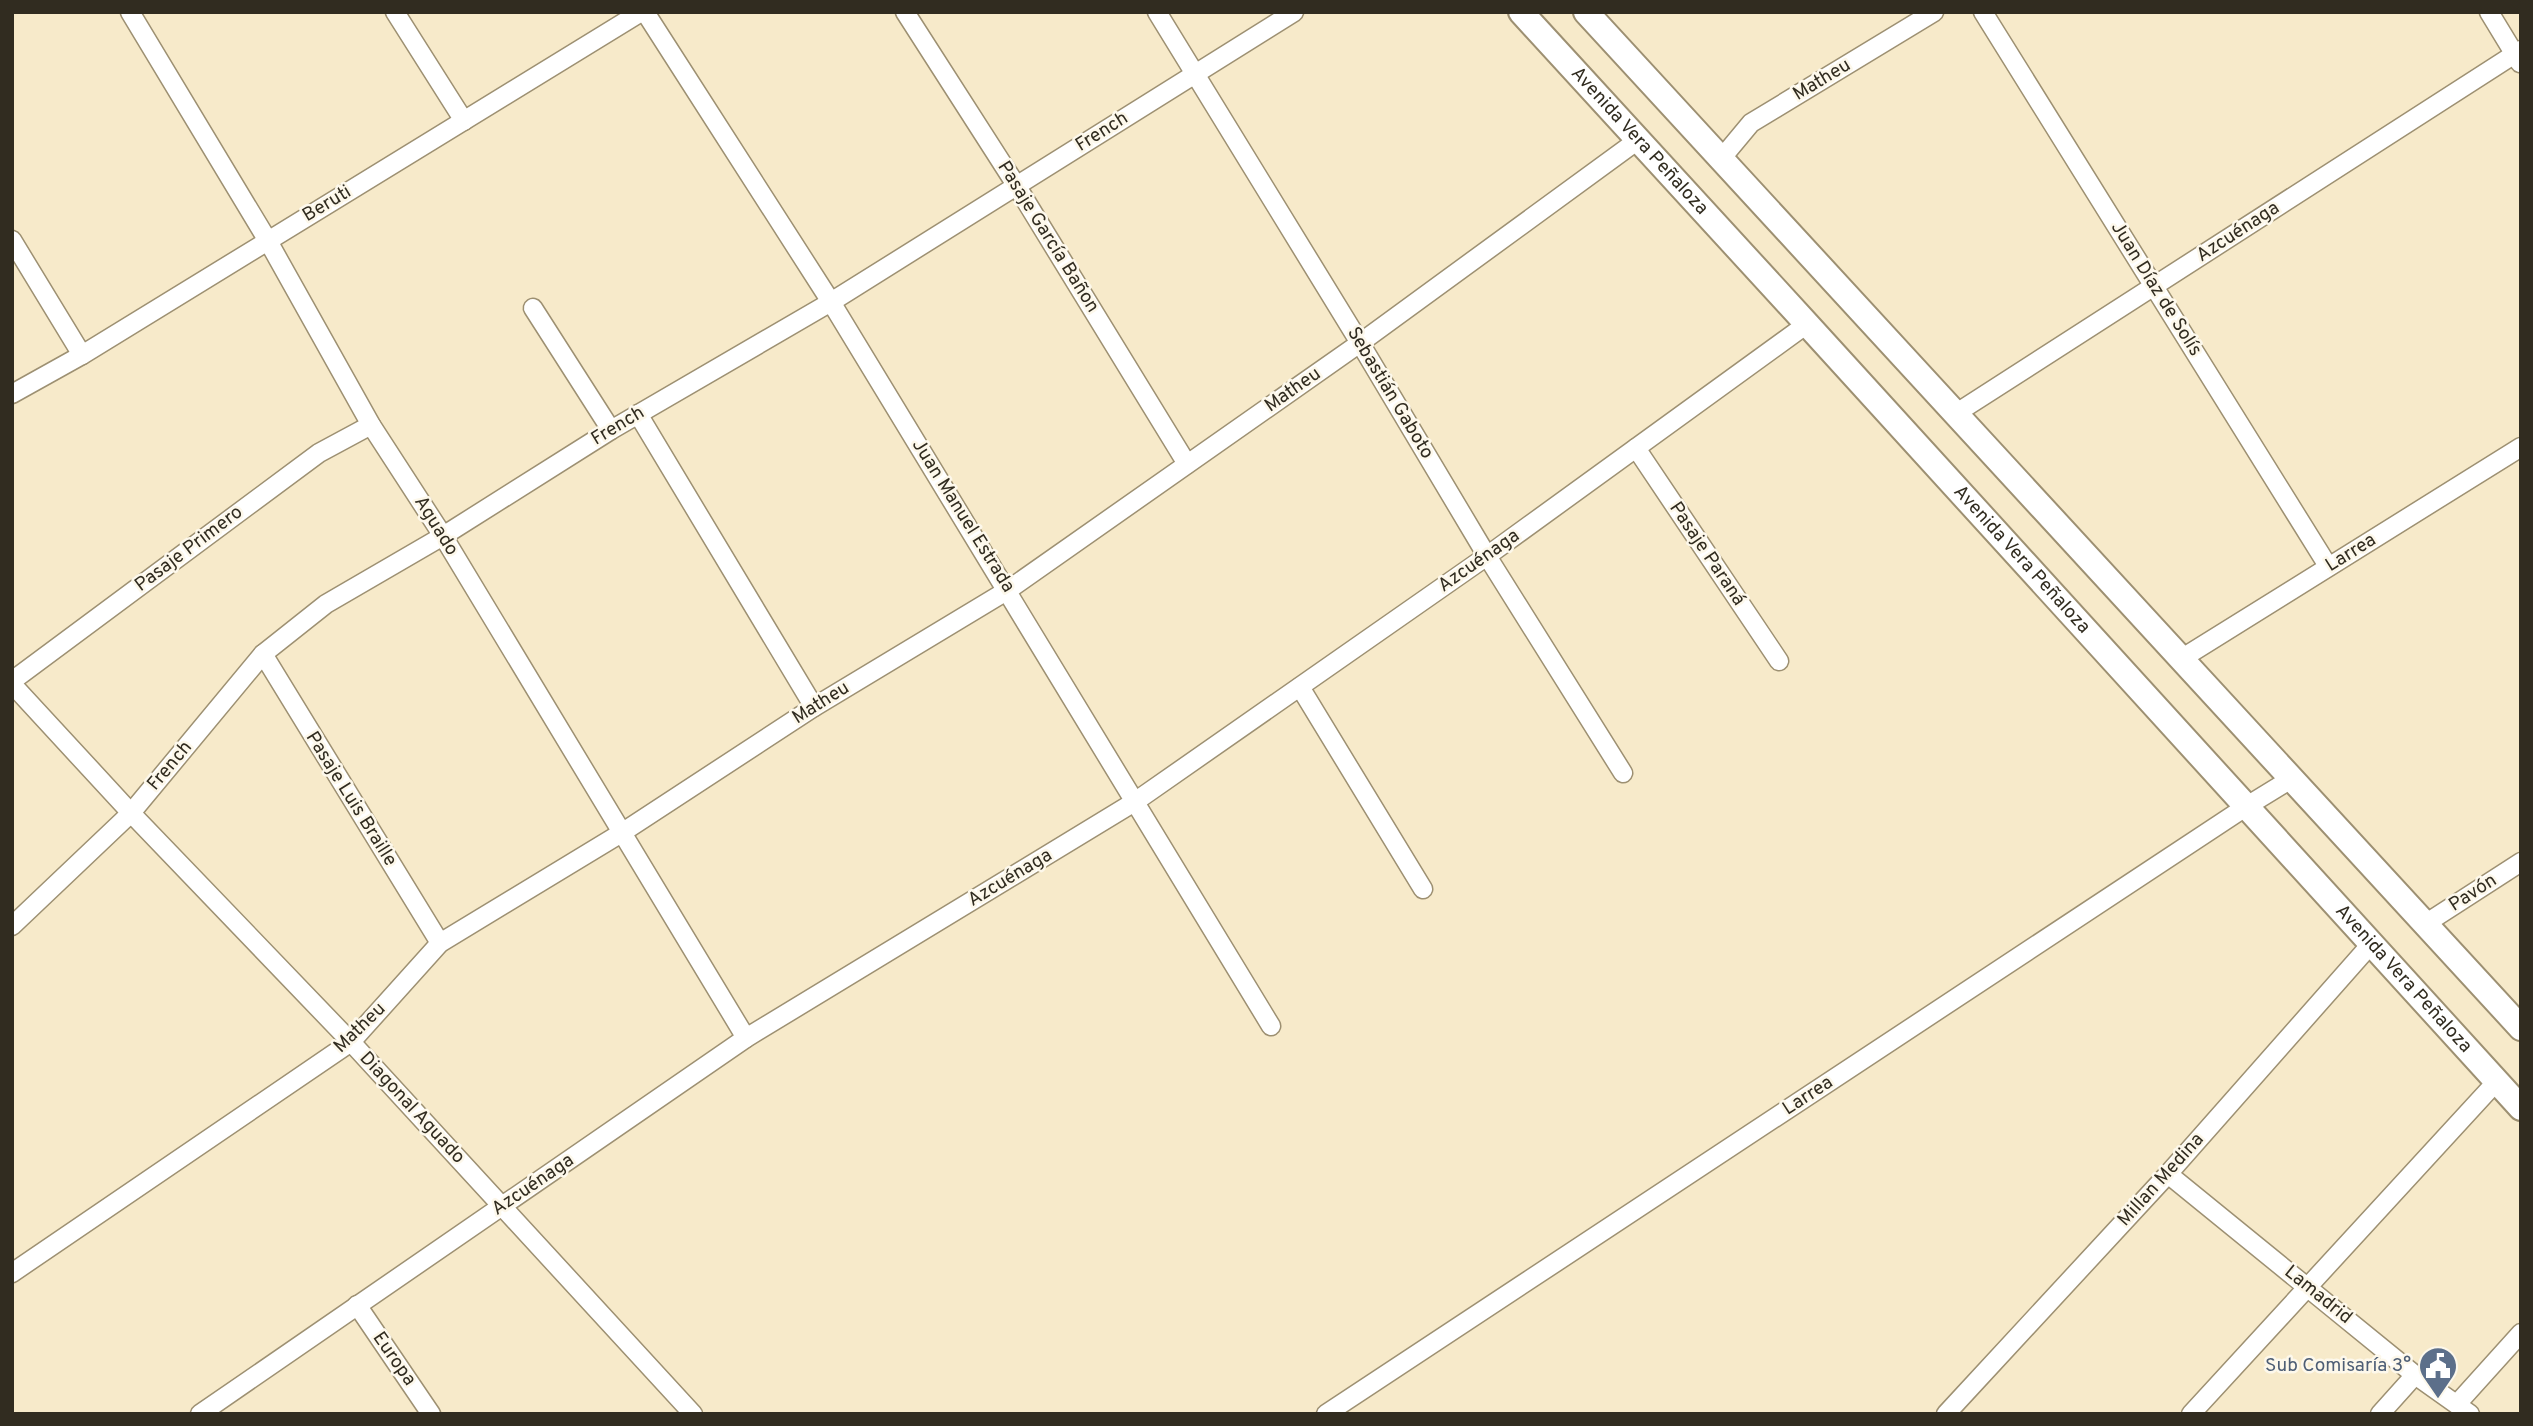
<svg xmlns="http://www.w3.org/2000/svg" width="2533" height="1426" viewBox="0 0 2533 1426" font-family="Overpass,sans-serif">
<style>
.lines{fill:none;stroke-linecap:round;stroke-linejoin:round}
.street-casing{stroke:#9d9072;stroke-width:21}
.secondary-casing{stroke:#9d9072;stroke-width:28}
.street{stroke:#fff;stroke-width:18}
.secondary{stroke:#fff;stroke-width:24}
.labels{text-anchor:middle;dominant-baseline:central;stroke-width:5;stroke-linejoin:round;paint-order:stroke}
.street-label{font-size:19px;fill:#312c20;stroke:#fdf8eb}
.service-label{font-size:19px;fill:#4e5e75;stroke:#fdf8eb;text-anchor:end}
</style>
<rect width="100%" height="100%" fill="#f7eaca"/>
<g class="lines">
<defs>
<g id="street">
<path d="M130 12 268 241 371 425 443 536 746 1038"/>
<path d="M395 12 464 121"/>
<path d="M645 12 831 302 1271 1026"/>
<path d="M905 12 1016 185 1187 464"/>
<path d="M1157 12 1360 343 1487 556 1623 773"/>
<path d="M1983 12 2328 566"/>
<path d="M2489 12 2520 63"/>
<path d="M1721 159 1751 123 1934 12"/>
<path d="M12 240 82 355"/>
<path d="M533 308 611 430"/>
<path d="M12 394 82 355 641 12"/>
<path d="M638 414 814 707"/>
<path d="M1955 414 2521 50"/>
<path d="M1636 448 1779 661"/>
<path d="M263 654 440 943"/>
<path d="M2181 659 2521 447"/>
<path d="M12 681 319 453 371 425"/>
<path d="M12 684 131 813 351 1042 693 1414"/>
<path d="M1300 687 1423 889"/>
<path d="M2425 924 2521 862"/>
<path d="M12 926 131 813 263 654 326 604 443 536 611 430 831 302 1294 12"/>
<path d="M2168 1174 2415 1375 2470 1414"/>
<path d="M12 1273 351 1042 440 943 623 832 814 707 1008 590 1360 343 1638 140"/>
<path d="M357 1305 431 1414"/>
<path d="M2457 1404 2521 1333"/>
<path d="M200 1414 746 1038 1136 801 1487 556 1807 324"/>
<path d="M1326 1414 2247 806 2291 779"/>
<path d="M1946 1414 2168 1174 2372 943"/>
<path d="M2191 1414 2497 1081"/>
<path d="M2380 1414 2415 1375"/>
</g>
<g id="secondary">
<path id="s1" d="M1521 12 1807 324 2521 1108"/>
<path d="M1586 12 2521 1028"/>
</g>
</defs>
<use href="#street" class="street-casing"/>
<use href="#secondary" class="secondary-casing"/>
<use href="#street" class="street"/>
<use href="#secondary" class="secondary"/>
</g>
<defs>
<symbol id="civic-pin" viewBox="-11 -11 22 30"><path d="M0 17L-7.5 6A9.5 9.5 0 1 1 7.5 6Z" fill="#5c6f8a" stroke="#fdf8eb"/><path d="M-.6-6.5H3V-4.5H.6V-3L4-1V1h2V6H-6V1h2V-1L-.6-3ZM-1.2 2.5V6h2.4V2.5Z" fill="#fff"/></symbol>
</defs>
<g fill-rule="evenodd">
<use href="#civic-pin" x="2416" y="1344" width="44" height="60"/>
</g>
<g class="labels">
<g class="street-label">
<text transform="translate(1822 80) rotate(-31)">Matheu</text>
<text transform="translate(1102 132) rotate(-32)">French</text>
<text stroke="none"><textPath href="#s1" startOffset="175">Avenida Vera Peñaloza</textPath></text>
<text transform="translate(327 204) rotate(-31)">Beruti</text>
<text transform="translate(2238 232) rotate(-33)">Azcuénaga</text>
<text transform="translate(1048 237) rotate(58)">Pasaje García Bañon</text>
<text transform="translate(2156 289) rotate(58)">Juan Díaz de Solís</text>
<text transform="translate(1293 390) rotate(-35)">Matheu</text>
<text transform="translate(1390 393) rotate(59)">Sebastián Gaboto</text>
<text transform="translate(618 426) rotate(-31)">French</text>
<text transform="translate(963 516) rotate(58)">Juan Manuel Estrada</text>
<text transform="translate(436 526) rotate(58)">Aguado</text>
<text transform="translate(189 549) rotate(-37)">Pasaje Primero</text>
<text transform="translate(2351 553) rotate(-32)">Larrea</text>
<text transform="translate(1707 554) rotate(56)">Pasaje Paraná</text>
<text stroke="none"><textPath href="#s1" startOffset="742">Avenida Vera Peñaloza</textPath></text>
<text transform="translate(1479 561) rotate(-35)">Azcuénaga</text>
<text transform="translate(821 703) rotate(-32)">Matheu</text>
<text transform="translate(170 766) rotate(-50)">French</text>
<text transform="translate(351 799) rotate(58)">Pasaje Luis Braille</text>
<text transform="translate(1010 878) rotate(-31)">Azcuénaga</text>
<text transform="translate(2473 893) rotate(-33)">Pavón</text>
<text stroke="none"><textPath href="#s1" startOffset="1309">Avenida Vera Peñaloza</textPath></text>
<text transform="translate(360 1028) rotate(-44)">Matheu</text>
<text transform="translate(1808 1096) rotate(-33)">Larrea</text>
<text transform="translate(412 1108) rotate(47)">Diagonal Aguado</text>
<text transform="translate(2161 1180) rotate(-48)">Millan Medina</text>
<text transform="translate(533 1185) rotate(-34)">Azcuénaga</text>
<text transform="translate(2318 1295) rotate(39)">Lamadrid</text>
<text transform="translate(394 1359) rotate(55)">Europa</text>
</g>
<g class="service-label">
<text x="2411" y="1366">Sub Comisaría 3°</text>
</g>
</g>
<rect width="2533" height="1426" fill="none" stroke="#312c20" stroke-width="28"/>
</svg>
